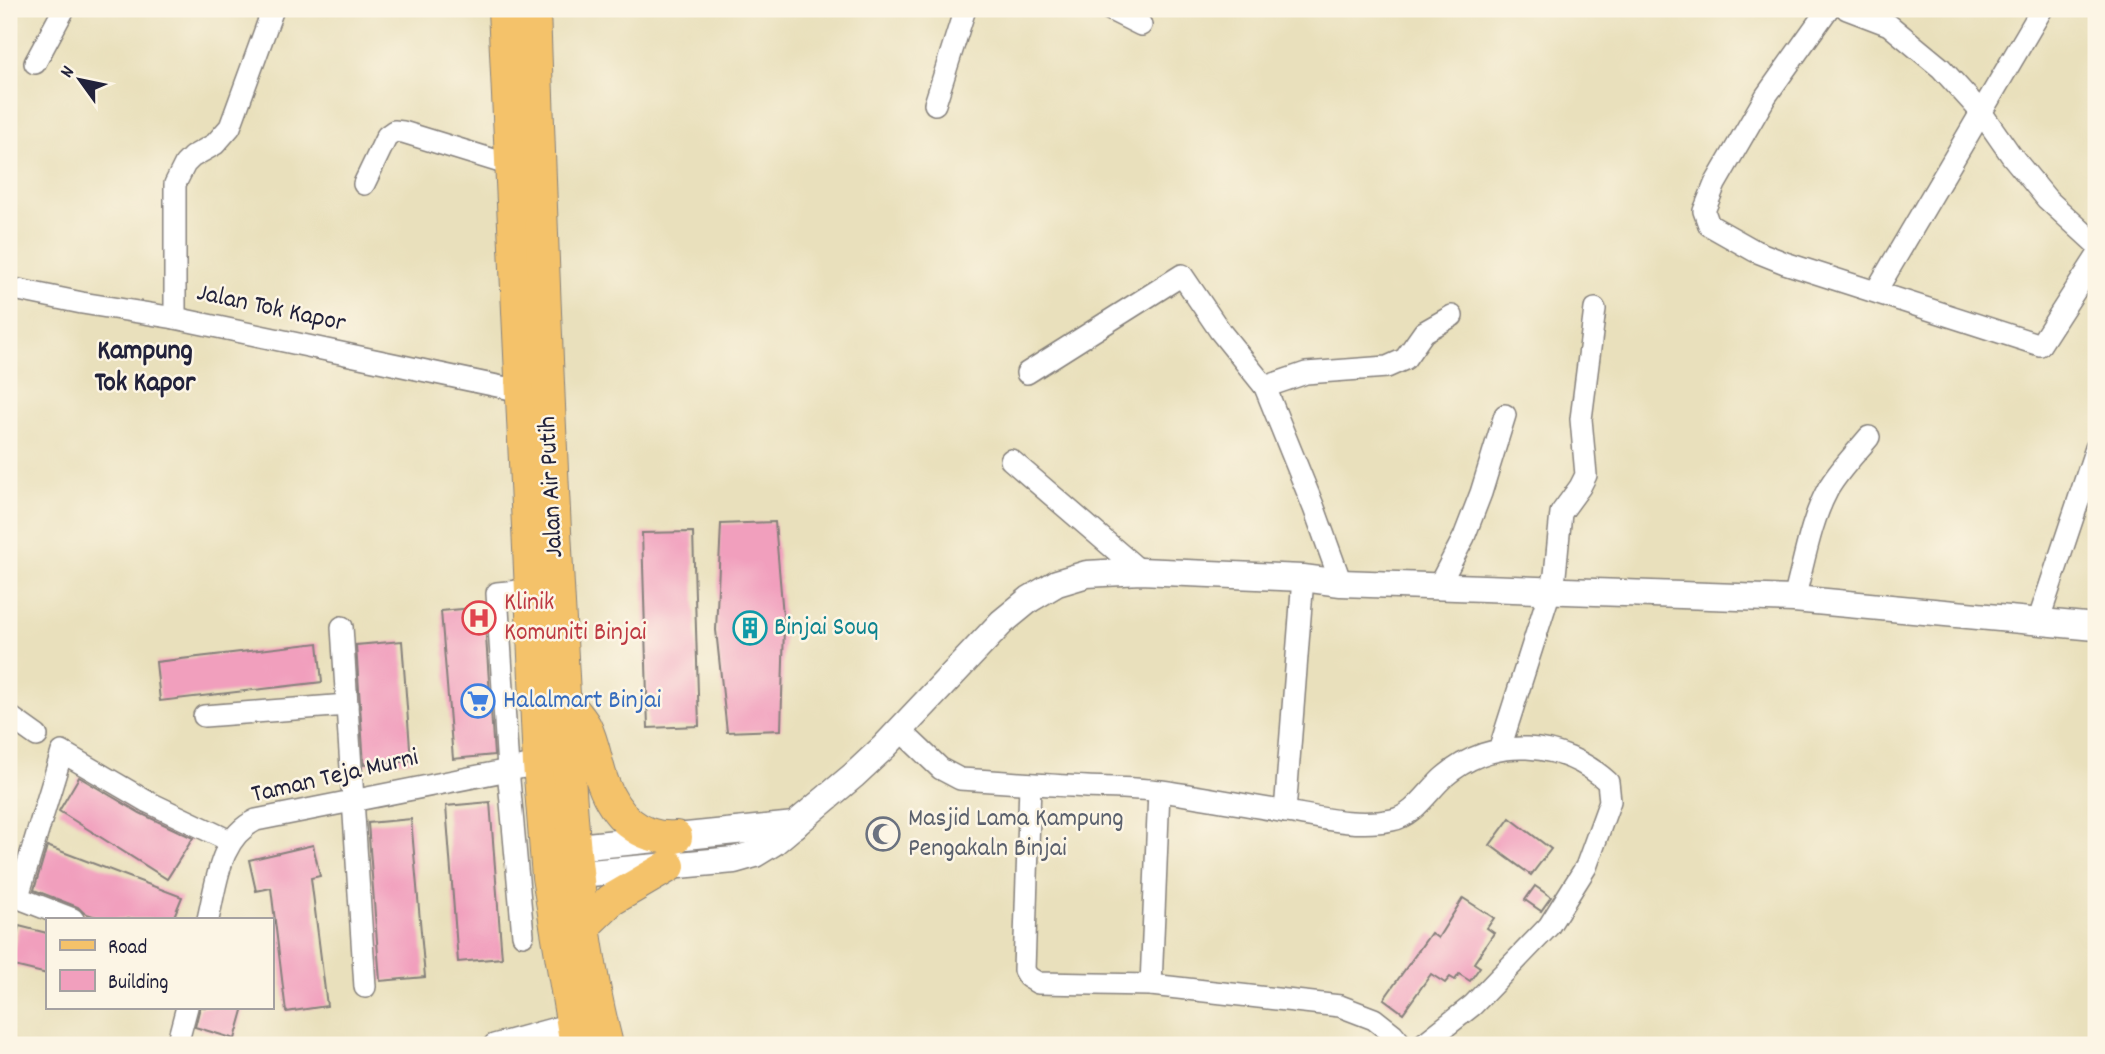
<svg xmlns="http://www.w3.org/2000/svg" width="2105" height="1054" viewBox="0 0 2105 1054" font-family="Dekko,sans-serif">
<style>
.building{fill:#f19fbd}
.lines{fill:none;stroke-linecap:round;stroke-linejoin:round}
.minor-casing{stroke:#86817c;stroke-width:24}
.tertiary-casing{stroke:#86817c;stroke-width:29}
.primary-casing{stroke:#86817c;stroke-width:34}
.minor{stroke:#fff;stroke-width:21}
.tertiary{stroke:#fff;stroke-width:26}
.primary{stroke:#f4c26a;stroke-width:32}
.labels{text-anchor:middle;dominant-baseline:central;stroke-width:5;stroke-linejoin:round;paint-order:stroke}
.street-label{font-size:26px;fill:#22223b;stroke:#fcf5e5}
.health-label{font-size:26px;fill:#be3a42;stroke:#fcf5e5;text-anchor:start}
.culture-label{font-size:26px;fill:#0d838f;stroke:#fcf5e5;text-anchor:start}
.shop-label{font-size:26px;fill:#366cbe;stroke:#fcf5e5;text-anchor:start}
.worship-label{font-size:26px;fill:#5b616d;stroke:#fcf5e5;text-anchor:start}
.neighbourhood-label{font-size:28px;font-weight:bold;fill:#22223b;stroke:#fcf5e5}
</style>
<rect width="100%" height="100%" fill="#fcf5e5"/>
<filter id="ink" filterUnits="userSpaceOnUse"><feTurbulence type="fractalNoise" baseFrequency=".0143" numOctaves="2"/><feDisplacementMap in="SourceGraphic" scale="14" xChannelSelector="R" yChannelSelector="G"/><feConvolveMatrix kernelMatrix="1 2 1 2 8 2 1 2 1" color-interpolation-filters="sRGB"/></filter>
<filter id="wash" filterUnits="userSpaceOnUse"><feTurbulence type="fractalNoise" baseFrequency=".00686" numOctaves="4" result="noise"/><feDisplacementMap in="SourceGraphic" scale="28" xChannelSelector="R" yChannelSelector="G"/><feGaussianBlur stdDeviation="1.57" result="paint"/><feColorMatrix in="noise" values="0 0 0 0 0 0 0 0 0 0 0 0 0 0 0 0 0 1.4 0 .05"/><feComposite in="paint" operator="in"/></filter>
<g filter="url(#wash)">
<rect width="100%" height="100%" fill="#e9e0bc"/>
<g id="blocks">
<g class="building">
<path d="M775 522 784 627 781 730 727 732 716 630 721 524Z"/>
<path d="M693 532 699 726 648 728 642 533Z"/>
<path d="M484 607 494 755 453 759 441 611Z"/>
<path d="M402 641 411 761 364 765 356 645Z"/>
<path d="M318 643 322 682 160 701 156 662Z"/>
<path d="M79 777 140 813 193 838 167 879 59 811Z"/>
<path d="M490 802 502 958 458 962 446 806Z"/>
<path d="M1510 818 1551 849 1531 875 1490 845Z"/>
<path d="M411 819 425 977 380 981 368 823Z"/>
<path d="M313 845 320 876 311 878 327 1006 286 1012 271 888 256 891 249 860Z"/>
<path d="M47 846 182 897 173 919H102L84 913 78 907 34 890Z"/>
<path d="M1535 886 1551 897 1541 911 1525 900Z"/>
<path d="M1463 898 1494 918 1487 928 1494 933 1474 963 1480 967 1470 981 1459 974 1455 980 1450 977 1445 983 1431 974 1403 1013 1384 999 1431 933 1438 938Z"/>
<path d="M19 926 47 933V974L10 965Z"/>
<path d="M200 1007H244L235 1039 195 1027Z"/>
</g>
</g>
</g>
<g filter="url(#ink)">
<use href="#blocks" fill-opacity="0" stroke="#86817c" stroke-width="2"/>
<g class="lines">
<defs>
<g id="minor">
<path d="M1109 9 1141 25"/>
<path d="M1828 9 1766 96 1715 184 1704 211 1709 225 1755 251 1785 263 2040 345 2096 258"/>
<path d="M1847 9 1889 25 1941 68 1981 112 2011 155 2047 199 2096 244"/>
<path d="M35 63 64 9"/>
<path d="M935 104 965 9"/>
<path d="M364 184 387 136 394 131 403 132 520 168"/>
<path d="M9 288 82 303 175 318 521 391"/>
<path d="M1876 291 2042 9"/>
<path d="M175 318V184L185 164 192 157 215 144 230 127 273 9"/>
<path d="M1027 373 1182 275 1220 331 1265 387 1314 508 1341 583"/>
<path d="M1265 387 1306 373 1387 367 1405 359 1424 332 1452 316"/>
<path d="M1011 460 1140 571"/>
<path d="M1439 585 1464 537 1481 493 1505 415"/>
<path d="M1794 599C1804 563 1810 522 1828 489 1839 470 1855 454 1869 437"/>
<path d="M2038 622 2096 448"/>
<path d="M342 627 365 987"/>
<path d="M9 716 37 736"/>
<path d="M204 716 347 705"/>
<path d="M900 730 941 769 960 779C1003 782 1045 785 1087 787 1112 788 1137 788 1161 791 1203 797 1245 805 1287 812 1321 818 1357 827 1392 820 1414 816 1428 791 1444 777 1492 735 1562 740 1608 782L1610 801 1586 867 1549 926 1473 1005 1422 1045"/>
<path d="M1500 748 1555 575 1561 513 1580 487 1586 475 1581 419 1595 309"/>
<path d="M1030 784 1024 970 1028 977 1038 983 1151 985 1340 1006 1374 1019 1393 1034 1402 1045"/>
<path d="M1285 812 1303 578"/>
<path d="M73 919 24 900 19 893 62 752 146 801 230 841"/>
<path d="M208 919C217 882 219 838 256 820L539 764"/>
<path d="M523 935 508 769 497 593 529 590"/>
<path d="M1151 985 1159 791"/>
<path d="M179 1037 187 1007"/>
<path d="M494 1045 571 1024"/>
</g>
<g id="tertiary">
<path d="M557 849 795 825"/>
<path d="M557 876 734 860 755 854 773 843 854 775 884 747 1002 622 1030 599 1057 583 1087 574 1140 571 1303 578 1341 583 1794 599 2096 627"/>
</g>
<g id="primary">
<path d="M504 9 539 764 548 877 576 1045"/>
<path d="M534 9C541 213 548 417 560 621 568 763 572 907 607 1045"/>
<path d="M565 700C571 708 580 717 585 726 594 743 596 765 603 783 615 816 640 840 676 837"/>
<path d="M584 926 611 900 669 866"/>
</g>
</defs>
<use href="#minor" class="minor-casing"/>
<use href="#tertiary" class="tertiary-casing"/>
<use href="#primary" class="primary-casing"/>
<use href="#minor" class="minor"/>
<use href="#tertiary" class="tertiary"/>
<use href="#primary" class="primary"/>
</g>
</g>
<defs>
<symbol id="hospital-ring" viewBox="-11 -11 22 22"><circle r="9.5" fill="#fcf5e5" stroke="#e0444e" stroke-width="1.5"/><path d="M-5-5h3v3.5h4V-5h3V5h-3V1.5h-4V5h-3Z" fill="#e0444e"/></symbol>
<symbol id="building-ring" viewBox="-11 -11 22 22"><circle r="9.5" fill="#fcf5e5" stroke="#0f9aa8" stroke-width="1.5"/><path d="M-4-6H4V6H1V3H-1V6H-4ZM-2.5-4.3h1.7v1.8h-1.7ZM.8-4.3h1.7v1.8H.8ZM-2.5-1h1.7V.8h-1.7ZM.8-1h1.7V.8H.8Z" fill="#0f9aa8"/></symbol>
<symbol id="supermarket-ring" viewBox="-11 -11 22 22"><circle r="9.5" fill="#fcf5e5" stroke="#3f7fe0" stroke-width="1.5"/><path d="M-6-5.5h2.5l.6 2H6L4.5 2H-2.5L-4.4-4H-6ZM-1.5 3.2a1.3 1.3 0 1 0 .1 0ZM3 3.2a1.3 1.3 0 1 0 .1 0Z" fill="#3f7fe0"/></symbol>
<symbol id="mosque-ring" viewBox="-11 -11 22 22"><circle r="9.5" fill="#fcf5e5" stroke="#6b7280" stroke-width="1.5"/><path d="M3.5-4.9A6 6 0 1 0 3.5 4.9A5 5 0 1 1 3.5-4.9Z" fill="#6b7280"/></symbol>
</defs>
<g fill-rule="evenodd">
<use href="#hospital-ring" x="460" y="599" width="38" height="38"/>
<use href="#building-ring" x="731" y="609" width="38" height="38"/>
<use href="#supermarket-ring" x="459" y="682" width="38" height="38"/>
<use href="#mosque-ring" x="864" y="815" width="38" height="38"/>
</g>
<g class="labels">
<g class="street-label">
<text transform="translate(271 309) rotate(12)">Jalan Tok Kapor</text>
<text transform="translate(552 487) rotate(-93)">Jalan Air Putih</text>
<text transform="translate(335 777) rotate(-13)">Taman Teja Murni</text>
</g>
<g class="health-label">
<text x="504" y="603">Klinik<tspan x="504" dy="30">Komuniti Binjai</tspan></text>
</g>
<g class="culture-label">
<text x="774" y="628">Binjai Souq</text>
</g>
<g class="shop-label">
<text x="503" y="701">Halalmart Binjai</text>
</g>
<g class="worship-label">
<text x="908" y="819">Masjid Lama Kampung<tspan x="908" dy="30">Pengakaln Binjai</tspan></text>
</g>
<g class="neighbourhood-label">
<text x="145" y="353">Kampung<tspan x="145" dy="32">Tok Kapor</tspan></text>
</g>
</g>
<rect width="2105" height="1054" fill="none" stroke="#fcf5e5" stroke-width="35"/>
<rect x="46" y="918" width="228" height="91" fill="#fcf5e5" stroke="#a5a1a1" stroke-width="2"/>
<rect x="60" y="940" width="35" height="10" fill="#f4c26a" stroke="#a5a1a1" stroke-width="2"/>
<text x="108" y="953" font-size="21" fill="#22223b">Road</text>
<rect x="60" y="970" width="35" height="21" fill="#f19fbd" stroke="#a5a1a1" stroke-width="2"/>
<text x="108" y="988" font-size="21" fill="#22223b">Building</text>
<g transform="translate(80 80) rotate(303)" stroke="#fcf5e5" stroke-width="5" paint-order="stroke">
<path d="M0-5L12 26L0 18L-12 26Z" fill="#22223b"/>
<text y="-10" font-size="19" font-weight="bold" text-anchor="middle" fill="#22223b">N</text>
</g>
</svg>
